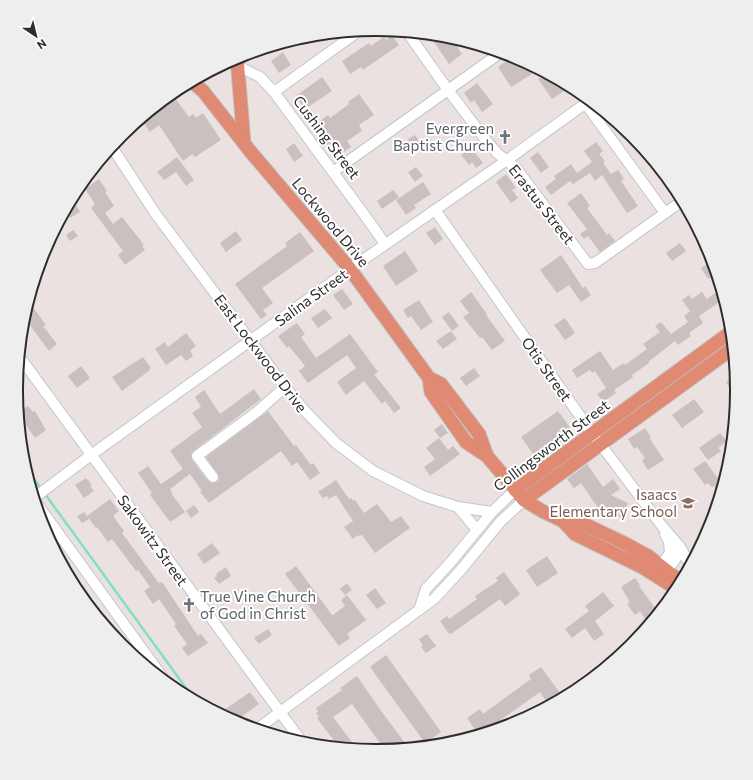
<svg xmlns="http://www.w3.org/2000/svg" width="753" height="780" viewBox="0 0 753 780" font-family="Commissioner,sans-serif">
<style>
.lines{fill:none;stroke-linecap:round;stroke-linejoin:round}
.stream{stroke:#82e0c4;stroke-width:2.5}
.building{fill:#c9c0bf}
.minor-casing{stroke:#bfc7ca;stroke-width:12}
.major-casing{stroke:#c0c0c0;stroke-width:15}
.minor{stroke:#fff;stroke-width:10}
.major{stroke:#e08973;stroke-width:13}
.labels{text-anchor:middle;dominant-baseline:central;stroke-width:4;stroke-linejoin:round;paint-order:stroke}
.worship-label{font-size:15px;fill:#5b616d;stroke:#fff;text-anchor:end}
.street-label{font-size:15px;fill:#2d2d2d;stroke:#fff}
.education-label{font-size:15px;fill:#785e54;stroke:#fff;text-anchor:end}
.rim{fill:none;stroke:#2d2d2d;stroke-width:2}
</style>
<rect width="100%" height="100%" fill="#ece1e1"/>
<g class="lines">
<g class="stream">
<path d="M25 466 42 490"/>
<path d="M45 494 194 699"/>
</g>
</g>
<g class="building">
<path d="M392 36 399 45 363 70 361 67 350 74 342 61 369 43 371 46 384 37 386 40Z"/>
<path d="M443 36 455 39 459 45 457 47 462 54 449 64 434 42Z"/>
<path d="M283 52 291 65 279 73 271 61Z"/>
<path d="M511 58 513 60 516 58 529 65 526 66 532 74 511 87 498 67Z"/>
<path d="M546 74 556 79 564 91 552 99 538 79Z"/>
<path d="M322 77 332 91 305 109 296 96Z"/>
<path d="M477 83 493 104 482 112 474 100 471 103 464 93Z"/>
<path d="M172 94 189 117 193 114 196 118 203 113 221 140 195 157 192 154 183 161 159 125 150 132 141 119Z"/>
<path d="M359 94 374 115 359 125 362 131 347 141 351 147 335 158 313 126 328 115 330 118 349 104 348 102Z"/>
<path d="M459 124 464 131 455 137 450 129Z"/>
<path d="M415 135 423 147 416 152 408 139Z"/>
<path d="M596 142 603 151 599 154 605 161 603 163 611 174 618 170 624 179 621 181 638 206 627 213 602 175 595 181 590 173 573 184 570 181 551 195 545 187 556 179 554 176 571 164 577 173 592 162 584 151Z"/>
<path d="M294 143 303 156 294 162 286 149Z"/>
<path d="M471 147 483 163 476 168 472 162 469 165 461 155Z"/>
<path d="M538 152 549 167 541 173 530 158Z"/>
<path d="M177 157 194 180 186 186 176 172 164 180 157 172Z"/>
<path d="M416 167 423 176 415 182 408 172Z"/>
<path d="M506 174 516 188 512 190 518 198 511 203 496 182Z"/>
<path d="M99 179 107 191 105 192 114 206 105 213 113 224 122 217 144 245 142 246 145 250 125 265 118 255 123 251 91 208 95 204 85 189Z"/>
<path d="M423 182 431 194 414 205 416 208 406 215 396 200Z"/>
<path d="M393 190 399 197 382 209 377 201Z"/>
<path d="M581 193 590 206 587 208 607 235 609 233 615 241 600 252 588 236 584 239 580 234 587 229 567 203Z"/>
<path d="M72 199 80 212 70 218 66 211Z"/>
<path d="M435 227 443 239 435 245 426 233Z"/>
<path d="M73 230 78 236 70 241 66 235Z"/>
<path d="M236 231 242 240 226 252 220 243Z"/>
<path d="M300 232 314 251 262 288 273 303 263 310 267 315 261 319 235 284 287 246 285 243Z"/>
<path d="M680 243 686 251 672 261 666 253Z"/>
<path d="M405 251 418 271 396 286 383 266Z"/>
<path d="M561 255 583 288 585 286 591 295 581 302 569 285 557 293 540 270Z"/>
<path d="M712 261 716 274 708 279 701 268Z"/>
<path d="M342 289 353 304 344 310 333 295Z"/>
<path d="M721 289 724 299 699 316 703 323 689 333 691 336 678 345 675 341 648 362 649 363 632 375 633 377 614 390 616 393 603 402 597 394 606 388 595 371 592 373 590 370 577 378 572 370 600 351 613 370 624 363 625 365 647 349 643 344 660 332 655 326 661 322 671 334 688 322 684 316 690 311 682 300 689 295 692 299 702 292 707 299Z"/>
<path d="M471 292 487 314 486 315 505 341 492 350 482 337 480 338 463 317 469 313 460 301Z"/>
<path d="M419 300 433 322 421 330 411 316 408 318 403 310Z"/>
<path d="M33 307 46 325 43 326 57 344 49 351 24 317 25 313Z"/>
<path d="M325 309 332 318 318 328 311 318Z"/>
<path d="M449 312 459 326 452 331 442 317Z"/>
<path d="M565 318 575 333 565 340 554 325Z"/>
<path d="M297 323 305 334 301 337 316 358 350 334 378 372 374 374 401 408 394 413 385 401 382 404 364 381 346 395 337 382 356 368 347 355 308 383 299 371 305 366 289 346 287 348 278 336Z"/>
<path d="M451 331 457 339 443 349 436 341Z"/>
<path d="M186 333 196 346 190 351 193 356 186 361 181 355 166 365 155 349 165 342 168 347Z"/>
<path d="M143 357 151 368 149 369 150 370 122 391 112 377Z"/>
<path d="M81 366 90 378 77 388 68 376Z"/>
<path d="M474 368 480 376 466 386 460 378Z"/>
<path d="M736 375 737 390 736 398 726 382Z"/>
<path d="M254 389 261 399 191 453 192 460 208 481 214 483 219 480V477L206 457 268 411 294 446 296 445 311 465 313 463 320 473 310 480 297 462 292 466 281 451 209 503 200 492 202 491 190 474 170 489 172 492 171 493 185 512 172 521V520L170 522 150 495 152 493 138 473 148 466 161 484 183 469 170 451 202 427 192 413 201 407 195 397 204 390 220 414Z"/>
<path d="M694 399 704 412 682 428 672 415Z"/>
<path d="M28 406 33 412 35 411 46 430 35 438 18 414V413Z"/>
<path d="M558 411 574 433 537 459 521 437Z"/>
<path d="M442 424 448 433 440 438 434 430Z"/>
<path d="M645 428 651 437 650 439 664 460 648 470 642 461 645 458 637 447 634 449 628 439Z"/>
<path d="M720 433 727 441 718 448 721 451 708 460 699 448Z"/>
<path d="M439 438 448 450 453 446 460 454 430 476 424 467 435 459 426 448Z"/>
<path d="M705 461 723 485 720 494 714 486 712 487 708 483 705 485 693 469Z"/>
<path d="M587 464 603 487 613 479 620 489 611 495 628 503 621 518 598 508 581 483 574 488 567 479Z"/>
<path d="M86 478 92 485 90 486 94 491 84 498 75 485Z"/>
<path d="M336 480 349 499 351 498 353 501 355 500 364 513 377 504 391 522 401 516 410 528 375 553 362 535 359 536 358 535 353 539 344 527 353 521 336 495 329 499 327 496 323 498 318 492Z"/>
<path d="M110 499 119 511 113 516 124 531 122 533 158 582 160 583 162 582 198 636 201 634 208 643 188 656 182 648 187 644 174 626 176 624 159 599 153 604 144 591 150 587 138 570 136 571 112 539 108 542 97 527 96 528 87 516Z"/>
<path d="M194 505 199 512 191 518 186 511Z"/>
<path d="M84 512 89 519 82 523 77 516Z"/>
<path d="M712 519 707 534 702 527Z"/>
<path d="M212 543 220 553 204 564 197 554Z"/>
<path d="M547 556 558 573 537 587 526 570Z"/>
<path d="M296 566 332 615H333L345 606 341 600 347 595 366 620 347 634 350 638 339 646 285 574Z"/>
<path d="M226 567 231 576 219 584 214 578 217 576 216 574Z"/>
<path d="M504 572 520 594 505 606 500 599 451 634 450 633 449 634 440 621 447 616 449 619 477 599 475 596 498 581 496 578Z"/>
<path d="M635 578 640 585 639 586 658 612 648 624 640 611 635 615 627 604 630 602 621 587Z"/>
<path d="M347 583 352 590 345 595 340 589Z"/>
<path d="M375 588 386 603 377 609 366 595Z"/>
<path d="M86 590 92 599 87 602 80 594Z"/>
<path d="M603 592 614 606 595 621 604 634 594 641 585 628 572 638 565 629 589 611 585 606Z"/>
<path d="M268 629 272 635 259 644 254 638Z"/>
<path d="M427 634 436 646 426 653 421 647 423 646 419 639Z"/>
<path d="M386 655 441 732 425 743 370 667Z"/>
<path d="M541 667 563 697 549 705 540 692 492 726 494 729 478 734 467 718 480 709 483 714 531 679 529 675Z"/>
<path d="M357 676 379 708 408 747 385 750 352 704 333 717 357 749 339 747 322 725 317 718 319 717 316 713 318 712 316 708 342 690 340 688Z"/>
<path d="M250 692 259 704 235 721 220 713Z"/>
</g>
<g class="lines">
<defs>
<g id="minor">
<path d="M407 32 448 90 485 139 497 153 516 168 588 264 595 263 682 201"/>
<path d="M238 66 260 77 274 92 366 217 385 244"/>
<path d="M274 92 359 31"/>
<path d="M585 103 665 213"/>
<path d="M112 147 155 213 285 387 304 410 336 443 373 471 423 496 458 507 492 512"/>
<path d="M333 172 500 53"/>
<path d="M435 210 592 433 662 526 680 547 690 565"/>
<path d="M19 356 302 742"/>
<path d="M213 477 197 456 258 411 285 387"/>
<path d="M34 498 91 455 350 269 507 160 589 101"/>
<path d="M35 501 166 682"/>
<path d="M458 507 477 530"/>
<path d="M657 570 670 553 669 542 665 534"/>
<path d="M662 577 677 557 680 547"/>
<path d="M419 610 426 589 450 563 492 512 515 490"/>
<path d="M257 729 434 599 460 571 501 521 524 500"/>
</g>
<g id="major">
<path d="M237 58 244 143"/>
<path d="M192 82 203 91 250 151 350 269 429 378 441 384 479 434 487 456 524 500 544 512 563 521 580 522 624 543 648 556 681 582"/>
<path d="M429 378 431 392 466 442 487 456"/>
<path d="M515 490 731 332"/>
<path d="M524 500 733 348"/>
<path d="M563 521 575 534 642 567 677 589"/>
</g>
</defs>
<use href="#minor" class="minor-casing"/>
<use href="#major" class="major-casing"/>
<use href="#minor" class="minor"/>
<use href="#major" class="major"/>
</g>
<defs>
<symbol id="church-bare" viewBox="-9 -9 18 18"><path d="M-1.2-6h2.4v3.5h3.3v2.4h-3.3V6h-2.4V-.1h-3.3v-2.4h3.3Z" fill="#6b7280" stroke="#fff" stroke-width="2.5" paint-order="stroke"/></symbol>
<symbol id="school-bare" viewBox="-9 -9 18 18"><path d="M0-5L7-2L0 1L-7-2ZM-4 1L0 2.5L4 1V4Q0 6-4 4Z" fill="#8d6e63" stroke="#fff" stroke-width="2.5" paint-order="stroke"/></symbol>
</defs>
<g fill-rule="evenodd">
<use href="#church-bare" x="495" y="127" width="20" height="20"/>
<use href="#school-bare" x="678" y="493" width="20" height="20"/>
<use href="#church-bare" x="179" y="595" width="20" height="20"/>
</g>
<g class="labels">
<g class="worship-label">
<text x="494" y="128">Evergreen<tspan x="494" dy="17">Baptist Church</tspan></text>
<text x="200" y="596" text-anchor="start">True Vine Church<tspan x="200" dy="17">of God in Christ</tspan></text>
</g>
<g class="street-label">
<text transform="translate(327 137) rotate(53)">Cushing Street</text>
<text transform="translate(542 204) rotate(52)">Erastus Street</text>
<text transform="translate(331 222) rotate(50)">Lockwood Drive</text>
<text transform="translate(311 297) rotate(-36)">Salina Street</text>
<text transform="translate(261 353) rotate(53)">East Lockwood Drive</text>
<text transform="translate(547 369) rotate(55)">Otis Street</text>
<text transform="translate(551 445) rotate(-37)">Collingsworth Street</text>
<text transform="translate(153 540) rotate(54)">Sakowitz Street</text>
</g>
<g class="education-label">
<text x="677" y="494">Isaacs<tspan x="677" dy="17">Elementary School</tspan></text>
</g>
</g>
<path d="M0 0H753V780H0ZM376 36H377A353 353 0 0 1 730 389V391A353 353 0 0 1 377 744H376A353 353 0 0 1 23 391V389A353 353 0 0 1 376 36Z" fill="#eee" fill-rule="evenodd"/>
<path class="rim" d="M376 36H377A353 353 0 0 1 730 389V391A353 353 0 0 1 377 744H376A353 353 0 0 1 23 391V389A353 353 0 0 1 376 36Z"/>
<g transform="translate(36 36) rotate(145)" stroke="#ffffff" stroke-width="3" paint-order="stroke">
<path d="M0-3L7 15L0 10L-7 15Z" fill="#2d2d2d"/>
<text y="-6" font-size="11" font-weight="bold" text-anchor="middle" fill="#2d2d2d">N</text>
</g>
</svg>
